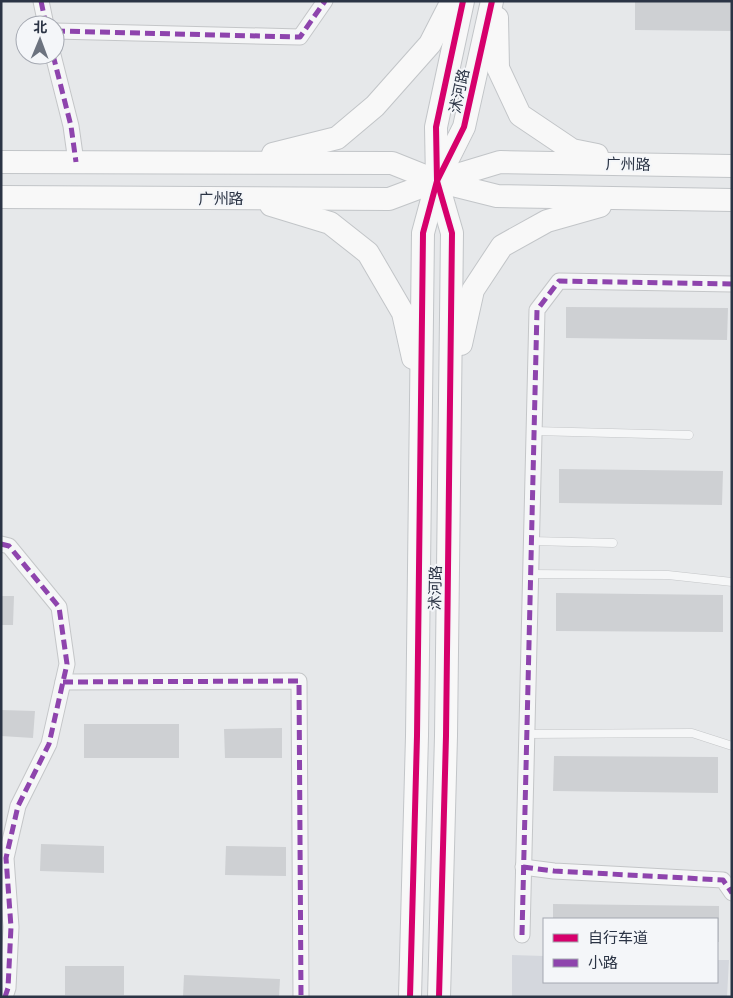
<svg xmlns="http://www.w3.org/2000/svg" width="733" height="998" viewBox="0 0 733 998" font-family="'IBM Plex Sans','Noto Sans SC',sans-serif">
<style>
.built{fill:#d4d7dd}
.building{fill:#ced0d3}
.lines{fill:none;stroke-linecap:round;stroke-linejoin:round}
.lane-casing{stroke:#c4c6c8;stroke-width:9}
.street-casing{stroke:#c4c6c8;stroke-width:17}
.primary-casing{stroke:#c2c5c8;stroke-width:24}
.lane{stroke:#f5f6f7;stroke-width:8}
.street{stroke:#f5f6f7;stroke-width:15}
.primary{stroke:#f8f8f8;stroke-width:22}
.quiet{stroke:#8e44ad;stroke-width:5;stroke-dasharray:10 5;stroke-linecap:butt}
.cycleway-casing{stroke:#f4f6f9;stroke-width:9}
.cycleway{stroke:#d6006c;stroke-width:6}
.labels{text-anchor:middle;dominant-baseline:central;stroke-width:4;stroke-linejoin:round;paint-order:stroke}
.street-label{font-size:15px;fill:#2b3445;stroke:#f4f6f9}
</style>
<rect width="100%" height="100%" fill="#e6e8ea"/>
<path class="built" d="M512 955 544 956V982H717V960H729L727 997H512Z"/>
<g class="building">
<path d="M635 1H732V31L635 30Z"/>
<path d="M566 307 728 308 727 340 566 338Z"/>
<path d="M559 469 723 471 722 505 559 503Z"/>
<path d="M556 593 723 595V632L556 631Z"/>
<path d="M1 596H14L13 625H1Z"/>
<path d="M1 710 35 711 33 738 1 736Z"/>
<rect x="84" y="724" width="95" height="34"/>
<path d="M282 728V758H225L224 729Z"/>
<path d="M554 756 718 757V793L553 791Z"/>
<path d="M41 844 104 846V873L40 871Z"/>
<path d="M226 846 286 847V876L225 875Z"/>
<path d="M553 904 719 906V942H717V919H553Z"/>
<rect x="65" y="966" width="59" height="29"/>
<path d="M184 975 280 979 279 997H183Z"/>
</g>
<g class="lines">
<defs>
<g id="lane">
<path d="M534 431 689 435"/>
<path d="M531 541 613 543"/>
<path d="M530 574 668 575 732 582"/>
<path d="M527 734 692 733 732 746"/>
</g>
<g id="street">
<path d="M41 1 46 25"/>
<path d="M55 31 300 37 325 1"/>
<path d="M53 55 71 126 76 162"/>
<path d="M1 544 9 546 59 607 67 664 49 744 18 806 6 858 11 927 8 988 5 997"/>
<path d="M63 682 299 681 301 997"/>
<path d="M523 867 554 871 723 880 732 893"/>
<path d="M522 935 537 310 559 281 732 284"/>
</g>
<g id="primary">
<path d="M497 18 498 68 520 115 572 150 597 155"/>
<path d="M273 154 337 138 375 106 430 44 452 1"/>
<path d="M1 162 392 163 437 181 497 196 732 200"/>
<path d="M1 197 389 199 437 181 500 162 732 166"/>
<path d="M271 205 330 223 368 253 403 313 413 358"/>
<path d="M461 344 473 290 502 246 547 221 600 206"/>
<path d="M410 997 417 736 423 233 437 181 464 127 492 1"/>
<path d="M439 997 446 736 452 233 437 181 436 127 463 1"/>
</g>
</defs>
<use href="#lane" class="lane-casing"/>
<use href="#street" class="street-casing"/>
<use href="#primary" class="primary-casing"/>
<use href="#lane" class="lane"/>
<use href="#street" class="street"/>
<use href="#primary" class="primary"/>
<g class="quiet">
<path d="M41 1 46 25"/>
<path d="M55 31 300 37 325 1"/>
<path d="M53 55 71 126 76 162"/>
<path d="M1 544 9 546 59 607 67 664 49 744 18 806 6 858 11 927 8 988 5 997"/>
<path d="M63 682 299 681 301 997"/>
<path d="M523 867 554 871 723 880 732 893"/>
<path d="M522 935 537 310 559 281 732 284"/>
</g>
<defs>
<g id="cycleway">
<path d="M410 997 417 736 423 233 437 181 464 127 492 1"/>
<path d="M439 997 446 736 452 233 437 181 436 127 463 1"/>
</g>
</defs>
<use href="#cycleway" class="cycleway-casing"/>
<use href="#cycleway" class="cycleway"/>
</g>
<g class="labels">
<g class="street-label">
<text transform="translate(459 91) rotate(-78)">沭河路</text>
<text transform="translate(628 164) rotate(1)">广州路</text>
<text x="221" y="198">广州路</text>
<text transform="translate(435 588) rotate(-89)">沭河路</text>
</g>
</g>
<rect width="733" height="998" fill="none" stroke="#2b3445" stroke-width="5"/>
<rect x="543" y="918" width="175" height="65" fill="#f4f6f9" stroke="#a4a8b1"/>
<rect x="553" y="934" width="25" height="8" fill="#d6006c" stroke="#a4a8b1"/>
<text x="588" y="943" font-size="15" fill="#2b3445">自行车道</text>
<rect x="553" y="959" width="25" height="8" fill="#8e44ad" stroke="#a4a8b1"/>
<text x="588" y="968" font-size="15" fill="#2b3445">小路</text>
<g transform="translate(40 40) rotate(1)"><circle r="24" fill="#f4f6f9" stroke="#a4a8b1"/>
<path d="M0-4L9 19L0 12L-9 19Z" fill="#6c737f"/>
<text y="-8" font-size="14" font-weight="bold" text-anchor="middle" fill="#2b3445">北</text>
</g>
</svg>
